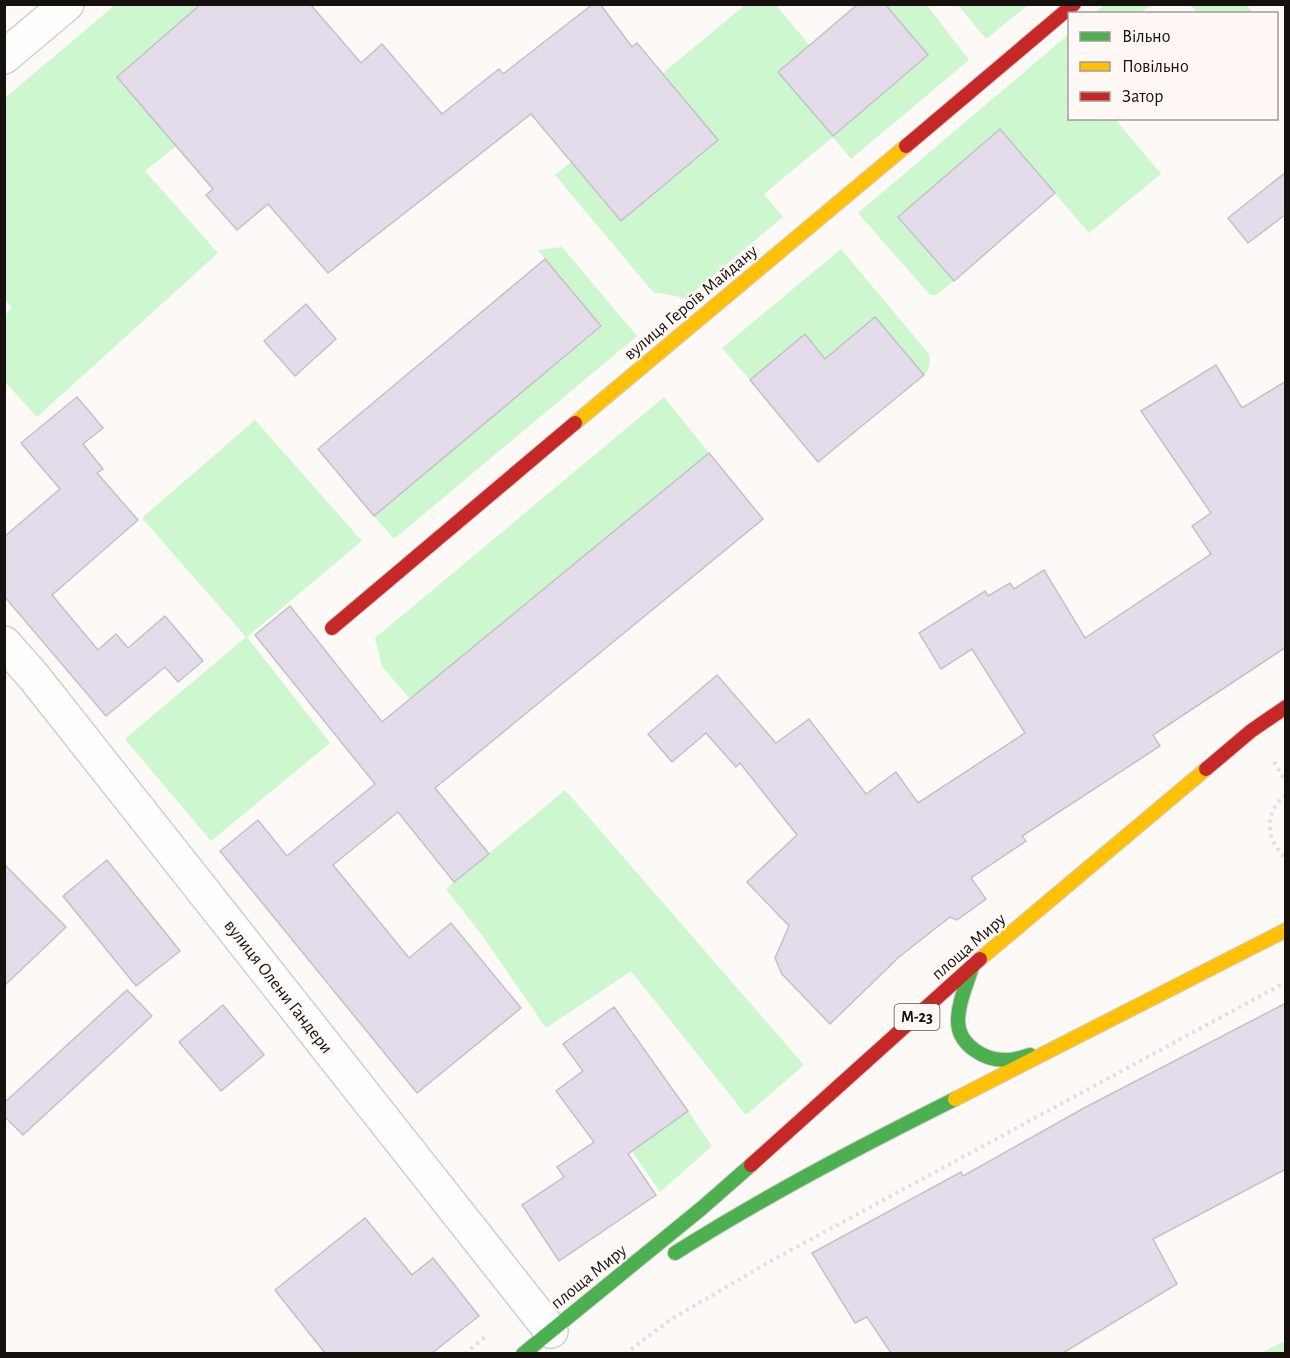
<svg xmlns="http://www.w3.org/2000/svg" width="1290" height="1358" viewBox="0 0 1290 1358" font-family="'Alegreya Sans',sans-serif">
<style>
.green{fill:#cdf7cf}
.building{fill:#e4dceb;stroke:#c3c1c3;stroke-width:1.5}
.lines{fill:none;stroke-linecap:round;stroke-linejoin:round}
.street-casing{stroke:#d2cecc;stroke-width:36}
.fast-casing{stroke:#d2cecc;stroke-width:16}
.slow-casing{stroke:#d2cecc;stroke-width:16}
.jam-casing{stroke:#d2cecc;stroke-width:16}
.path{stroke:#e0dfde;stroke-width:4;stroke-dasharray:3 4.5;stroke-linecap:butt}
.street{stroke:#fffefe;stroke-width:33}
.fast{stroke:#4caf50;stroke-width:14}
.slow{stroke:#ffc107;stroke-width:14}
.jam{stroke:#c62828;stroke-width:14}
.labels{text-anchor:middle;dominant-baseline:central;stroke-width:4.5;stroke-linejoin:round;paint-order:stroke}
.shield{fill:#fff8f4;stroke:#5c5652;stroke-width:1.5}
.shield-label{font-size:16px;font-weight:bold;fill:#16110d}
.street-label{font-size:18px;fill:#16110d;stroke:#fff8f4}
</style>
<rect width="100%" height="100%" fill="#fcf9f7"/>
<g class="green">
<path d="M115 5H201L117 77 176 146 145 171 218 253 37 417 5 382V315L12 308 5 300V98Z"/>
<path d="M745 5H776L810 46 778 72 833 136 928 56 885 5H927L969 60 851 159 833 137 764 194 783 217 686 298 653 292 555 175 571 162 621 221 718 140 663 73Z"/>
<path d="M958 5H1028L986 39Z"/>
<path d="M1104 5V4L1151 5 1140 13H1094Z"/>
<path d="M1190 5H1246L1254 13H1198Z"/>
<path d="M1069 34 1070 118 1115 119 1161 174 1089 233 1000 130 898 217 954 281 936 295H930L858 213Z"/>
<path d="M562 247 637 336 394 539 374 516 601 327 538 250Z"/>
<path d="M841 249 929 354C931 363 930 368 924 375L875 317 825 359 805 334 750 380 722 348Z"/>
<path d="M664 397 709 453 410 699 382 666 375 638Z"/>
<path d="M255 420 362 541 247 637 330 743 211 841 125 739 246 637 142 518Z"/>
<path d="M565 790 804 1065 746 1115 631 971 546 1028 484 938 446 889Z"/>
<path d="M688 1111 712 1146 660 1192 632 1151Z"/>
<path d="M1285 1341V1353H1261Z"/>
</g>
<g class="building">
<path d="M201 4H310L361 63 382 44 442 114 499 69 503 74 593 4H600L632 47 637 43 718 140 621 221 531 114 328 273 268 204 237 230 206 195 213 189 117 77Z"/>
<path d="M858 4H885L928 55 833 136 778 72Z"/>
<path d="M1000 129 1055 193 954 281 898 217Z"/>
<path d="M1286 172V214L1248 243 1228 218Z"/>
<path d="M545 259 601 326 374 516 318 449Z"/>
<path d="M306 304 336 339 295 376 264 341Z"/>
<path d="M875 317 924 375 818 462 750 380 805 334 825 359Z"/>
<path d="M1216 365 1242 408 1286 381V647L1153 735 1160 746 1022 836 1026 841 971 878 986 899 957 920 950 917 899 957 830 1024 782 974 775 958 789 926 747 882 797 835 740 763 736 767 706 733 672 762 648 734 717 675 776 743 809 719 866 794 896 772 918 803 1025 733 972 649 941 669 919 633 985 591 988 596 1010 583 1014 589 1044 570 1085 638 1211 554 1192 526 1211 513 1141 411Z"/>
<path d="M77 397 103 428 83 444 103 469 97 473 138 520 52 595 98 650 116 634 128 648 165 616 203 661 178 682 165 667 106 716 4 596V537L60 489 21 443Z"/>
<path d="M709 453 763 519 435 788 489 854 454 882 398 812 333 865 409 958 451 923 521 1008 417 1093 220 851 258 820 287 856 375 784 255 635 290 606 382 722Z"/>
<path d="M107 860 180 951 136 986 63 896Z"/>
<path d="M4 864 66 927 4 986Z"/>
<path d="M127 990 152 1016 23 1135 4 1116V1103Z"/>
<path d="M1286 1003V1169L1153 1239 1177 1284 1063 1353H891L867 1317 855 1323 812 1253 961 1172 963 1176 1084 1108Z"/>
<path d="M223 1005 264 1055 221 1091 179 1042Z"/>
<path d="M614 1007 688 1111 628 1154 656 1195 559 1261 522 1205 564 1177 557 1167 594 1142 556 1091 583 1071 563 1044Z"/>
<path d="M365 1218 412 1275 433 1258 479 1316 432 1353H325L275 1290Z"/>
</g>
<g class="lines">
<defs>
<g id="street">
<path d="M4 57 67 4"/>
<path d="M4 643 34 677 551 1331"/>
</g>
<g id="fast">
<path d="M972 967C967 984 958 1002 958 1021 958 1045 985 1061 1007 1060 1015 1060 1023 1057 1030 1055"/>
<path d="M675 1253C765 1196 859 1147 955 1099"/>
<path d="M523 1354 702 1208 751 1165"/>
</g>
<g id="slow">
<path d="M575 423 906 146"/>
<path d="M980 959 1206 769"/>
<path d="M955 1099 1286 930"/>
</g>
<g id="jam">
<path d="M906 146 1074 4"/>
<path d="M332 628 575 423"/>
<path d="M1206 769 1251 731 1286 707"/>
<path d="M751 1165 980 959"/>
</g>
</defs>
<use href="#street" class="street-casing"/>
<use href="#fast" class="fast-casing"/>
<use href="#slow" class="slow-casing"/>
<use href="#jam" class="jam-casing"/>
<g class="path">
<path d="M1274 762 1286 782"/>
<path d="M1286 795C1263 812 1266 841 1286 858"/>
<path d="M465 1354 487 1335"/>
<path d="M625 1354 670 1320 769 1262 1286 982"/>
</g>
<use href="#street" class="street"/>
<use href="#fast" class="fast"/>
<use href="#slow" class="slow"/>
<use href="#jam" class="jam"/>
</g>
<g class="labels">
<rect class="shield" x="894.5" y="1004" width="45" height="26" rx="4.5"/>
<g class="shield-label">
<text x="917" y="1017">М-23</text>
</g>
<g class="street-label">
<text transform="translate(691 303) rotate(-40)">вулиця Героїв Майдану</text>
<text transform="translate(969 947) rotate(-41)">площа Миру</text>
<text transform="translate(278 987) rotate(52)">вулиця Олени Гандери</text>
<text transform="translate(589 1277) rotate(-39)">площа Миру</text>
</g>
</g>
<rect width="1290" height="1358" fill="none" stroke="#16110d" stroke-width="12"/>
<rect x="1068" y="12" width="210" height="108" fill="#fff8f4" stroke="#a29c98" stroke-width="1.5"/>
<rect x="1080" y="32" width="30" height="9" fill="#4caf50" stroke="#a29c98" stroke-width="1.5"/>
<text x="1122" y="42" font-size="18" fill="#16110d">Вільно</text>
<rect x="1080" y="62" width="30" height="9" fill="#ffc107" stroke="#a29c98" stroke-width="1.5"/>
<text x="1122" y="72" font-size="18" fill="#16110d">Повільно</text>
<rect x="1080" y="92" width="30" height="9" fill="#c62828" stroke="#a29c98" stroke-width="1.5"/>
<text x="1122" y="102" font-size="18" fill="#16110d">Затор</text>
</svg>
